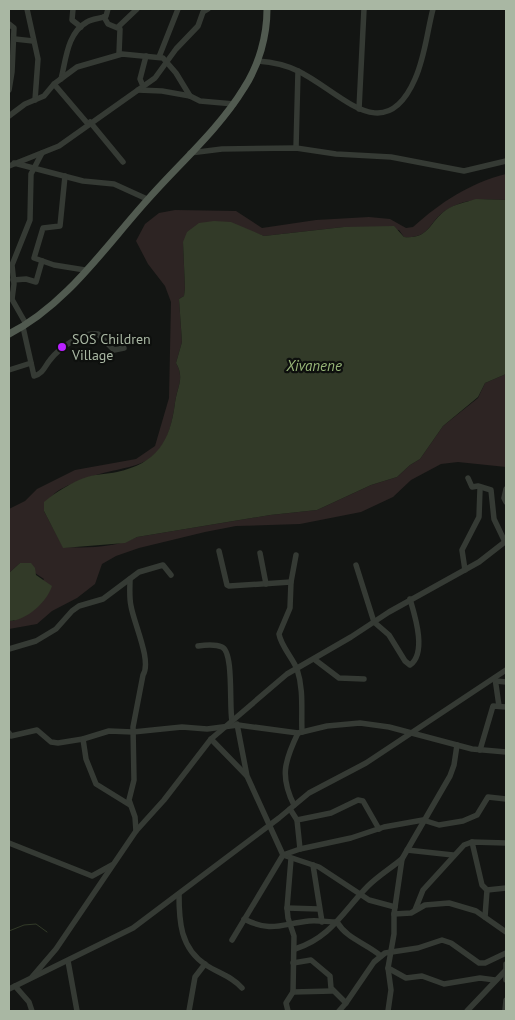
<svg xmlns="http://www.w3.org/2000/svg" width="515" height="1020" viewBox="0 0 515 1020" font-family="'PT Sans',sans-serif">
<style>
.green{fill:#2d2423}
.water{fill:#323a28}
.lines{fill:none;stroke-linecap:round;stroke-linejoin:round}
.stream{stroke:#323a28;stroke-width:1}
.minor{stroke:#353a34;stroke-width:5.5}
.major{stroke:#515a50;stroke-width:7}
.poi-dot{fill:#b921ff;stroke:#0e100e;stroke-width:2}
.labels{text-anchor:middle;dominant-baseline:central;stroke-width:4.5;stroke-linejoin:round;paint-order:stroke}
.poi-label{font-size:14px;fill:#a9b7a3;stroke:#0e100e;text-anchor:start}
.water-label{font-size:15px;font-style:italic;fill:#97b577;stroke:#0e100e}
</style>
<rect width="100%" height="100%" fill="#131513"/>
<path class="green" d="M506 174V200C486 199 466 198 448 209 428 220 432 239 404 237L399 230 344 227 264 236 250 231 183 242 185 288 184 296 179 299 182 342 176 363C185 378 177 387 175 403 165 480 130 459 76 482 69 485 59 489 53 495 49 498 47 506 44 511L63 547C87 548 115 548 137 537L270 515 317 510 371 485 397 477 410 465 420 459 443 426 478 398 485 383 506 374V467L458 462 441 464 411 480 393 497 361 512 300 524 236 526 205 532 139 548 116 556 102 564 95 584 77 598 52 611 37 624 9 629V621H14L44 579 20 563 9 573V509L25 501 37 489 75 470 136 459 155 446 169 398 171 302 165 286 148 264 136 241 145 224 159 213 175 210 236 211 262 228 316 220 369 217 390 219 406 228 413 227C441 202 470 183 506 174Z"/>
<g class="water">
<path d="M476 199 506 200V374L485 383 478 397 443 426 420 459 410 465 397 477 371 485 317 510 270 515 137 537 125 543 63 548 44 511V502C56 492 72 482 87 477 96 474 107 474 117 472 157 463 170 442 175 403 177 387 185 378 176 363L182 342 179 299 184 296 185 288 183 242 187 232 199 223 214 221 231 222 264 236 344 227 394 226 404 237C430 239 428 223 446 210 454 204 467 202 476 199Z"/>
<path d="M20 563H31L35 568 36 575 52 586C47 602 26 621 9 621V573Z"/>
</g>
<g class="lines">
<path class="stream" d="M9 931 24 925 36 924 47 932"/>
<g class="minor">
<path d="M27 9 38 59 35 100"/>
<path d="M73 9 72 20 81 27"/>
<path d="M104 17 108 24 120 29 119 54"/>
<path d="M9 24 14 28 12 72 9 90"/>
<path d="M118 27 137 9"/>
<path d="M15 39 33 41"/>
<path d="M159 57 178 9"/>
<path d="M258 61C272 62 286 65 298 71 340 91 384 150 415 79 425 57 427 32 433 9"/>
<path d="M61 79C66 60 67 33 87 22 93 18 100 19 106 16L108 9"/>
<path d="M54 84 88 124"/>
<path d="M143 86 140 79 146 56"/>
<path d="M138 90 162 91 190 96 200 101 234 104"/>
<path d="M359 109 364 9"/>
<path d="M9 116 25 104 44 96 54 84 77 67 122 54 163 58 176 73 190 96"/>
<path d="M90 122 123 162"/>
<path d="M296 148 298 71"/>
<path d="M190 153 222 149 296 148 336 154 391 157 464 171 506 161"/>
<path d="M14 163 83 181 114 184 147 199"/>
<path d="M9 166 59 146 155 78 176 49 198 26 203 12 208 9"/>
<path d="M65 176 60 226 43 228 34 258 54 265 85 270"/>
<path d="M13 280 26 279 36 282 42 261"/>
<path d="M9 294 26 324"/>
<path d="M12 299 14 284 12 265 30 220 31 174 42 153"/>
<path d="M23 327 34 376C43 374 45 366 50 360 59 348 83 331 98 334L114 350 124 348"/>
<path d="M9 370 31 363"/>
<path d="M468 478 472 487 478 486 491 490 494 519 505 542"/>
<path d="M506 489 504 498 506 502"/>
<path d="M219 551 227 585 229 586 291 582"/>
<path d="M260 553 266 584"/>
<path d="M296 555 291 582 290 608 279 634C281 646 292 657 297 669 304 690 301 711 302 732"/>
<path d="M356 565 374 622 389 635 405 661 410 665C427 653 415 616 410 599"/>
<path d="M465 570 462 550 479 517 480 489"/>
<path d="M130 579C130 588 129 597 131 606 134 624 152 661 143 675L133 727 134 780 129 800 135 817 136 831"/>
<path d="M198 646C205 645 215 644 222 647 234 652 229 707 232 721"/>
<path d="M9 649 36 641 56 629 72 611 79 606 103 599 139 572 163 565 171 575"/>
<path d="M314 659 339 678 364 679"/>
<path d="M495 678 499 706"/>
<path d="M496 681 506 682"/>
<path d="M237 724 247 776 283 855 319 867 369 900 395 907"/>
<path d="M9 733 11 736 37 730 51 742 58 743 83 739 109 731 133 732 182 727 207 729 238 725 298 733 327 726 360 723 389 727 472 749 506 752"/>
<path d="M83 739 86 759 96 784 130 805"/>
<path d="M211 739 246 775"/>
<path d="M480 750 493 706 506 707"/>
<path d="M294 805C280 777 284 762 298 733"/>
<path d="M290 809 297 820 300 849"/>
<path d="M297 820 331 813 358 800 363 801 379 829"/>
<path d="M472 842 482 885 487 890 485 917"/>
<path d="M9 843 92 876 112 865"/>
<path d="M407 850 453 855"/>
<path d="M313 865 322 922"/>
<path d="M487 890 506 888"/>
<path d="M179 894C179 921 180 948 206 965 218 973 232 976 242 988"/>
<path d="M287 908 319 909"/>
<path d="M415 910 423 890 464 845 472 842 506 843"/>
<path d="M394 914 411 913 425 905 449 903 476 911 506 932"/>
<path d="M244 919C272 933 281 924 309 921 318 920 328 922 337 922"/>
<path d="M337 922C347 939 366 943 381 956"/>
<path d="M232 940 283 855 300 849 351 838 384 827 423 820 439 825 463 821 477 815 488 797 506 799"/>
<path d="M295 949C331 938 344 910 368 886 378 876 391 868 402 859"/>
<path d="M68 961 77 1011"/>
<path d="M293 963 311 960 330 976 331 988 346 1003 374 962 385 953 418 948 442 940 451 943 479 963H485L506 953"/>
<path d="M506 964V980"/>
<path d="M388 968 406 978 422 976 444 984 480 978 495 980"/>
<path d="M32 977 56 949 136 831 164 800 211 739 287 674 351 637 389 612 479 562 506 541"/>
<path d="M15 986 29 1002 32 1011"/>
<path d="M9 989 133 928 279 818 309 793 366 763 506 670"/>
<path d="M293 992 332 991"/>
<path d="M189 1011 195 977 205 964"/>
<path d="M288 1011 286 1003 293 992 294 936 288 918 287 908 291 859"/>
<path d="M339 1011 346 1003"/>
<path d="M388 1011 391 990 388 968 394 934V914L402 859 450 776 454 765 457 745"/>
<path d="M467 1011 505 971"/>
<path d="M505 1011 506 1000"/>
</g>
<path class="major" d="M9 334C67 305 107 244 150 197 181 162 219 129 244 88 259 65 267 36 267 9"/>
</g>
<circle class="poi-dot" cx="62" cy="347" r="5"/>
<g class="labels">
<g class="poi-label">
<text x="72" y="339">SOS Children<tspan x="72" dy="16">Village</tspan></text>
</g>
<g class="water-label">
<text x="314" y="365">Xivanene</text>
</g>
</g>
<rect width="515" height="1020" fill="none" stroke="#a9b7a3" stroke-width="20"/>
</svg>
